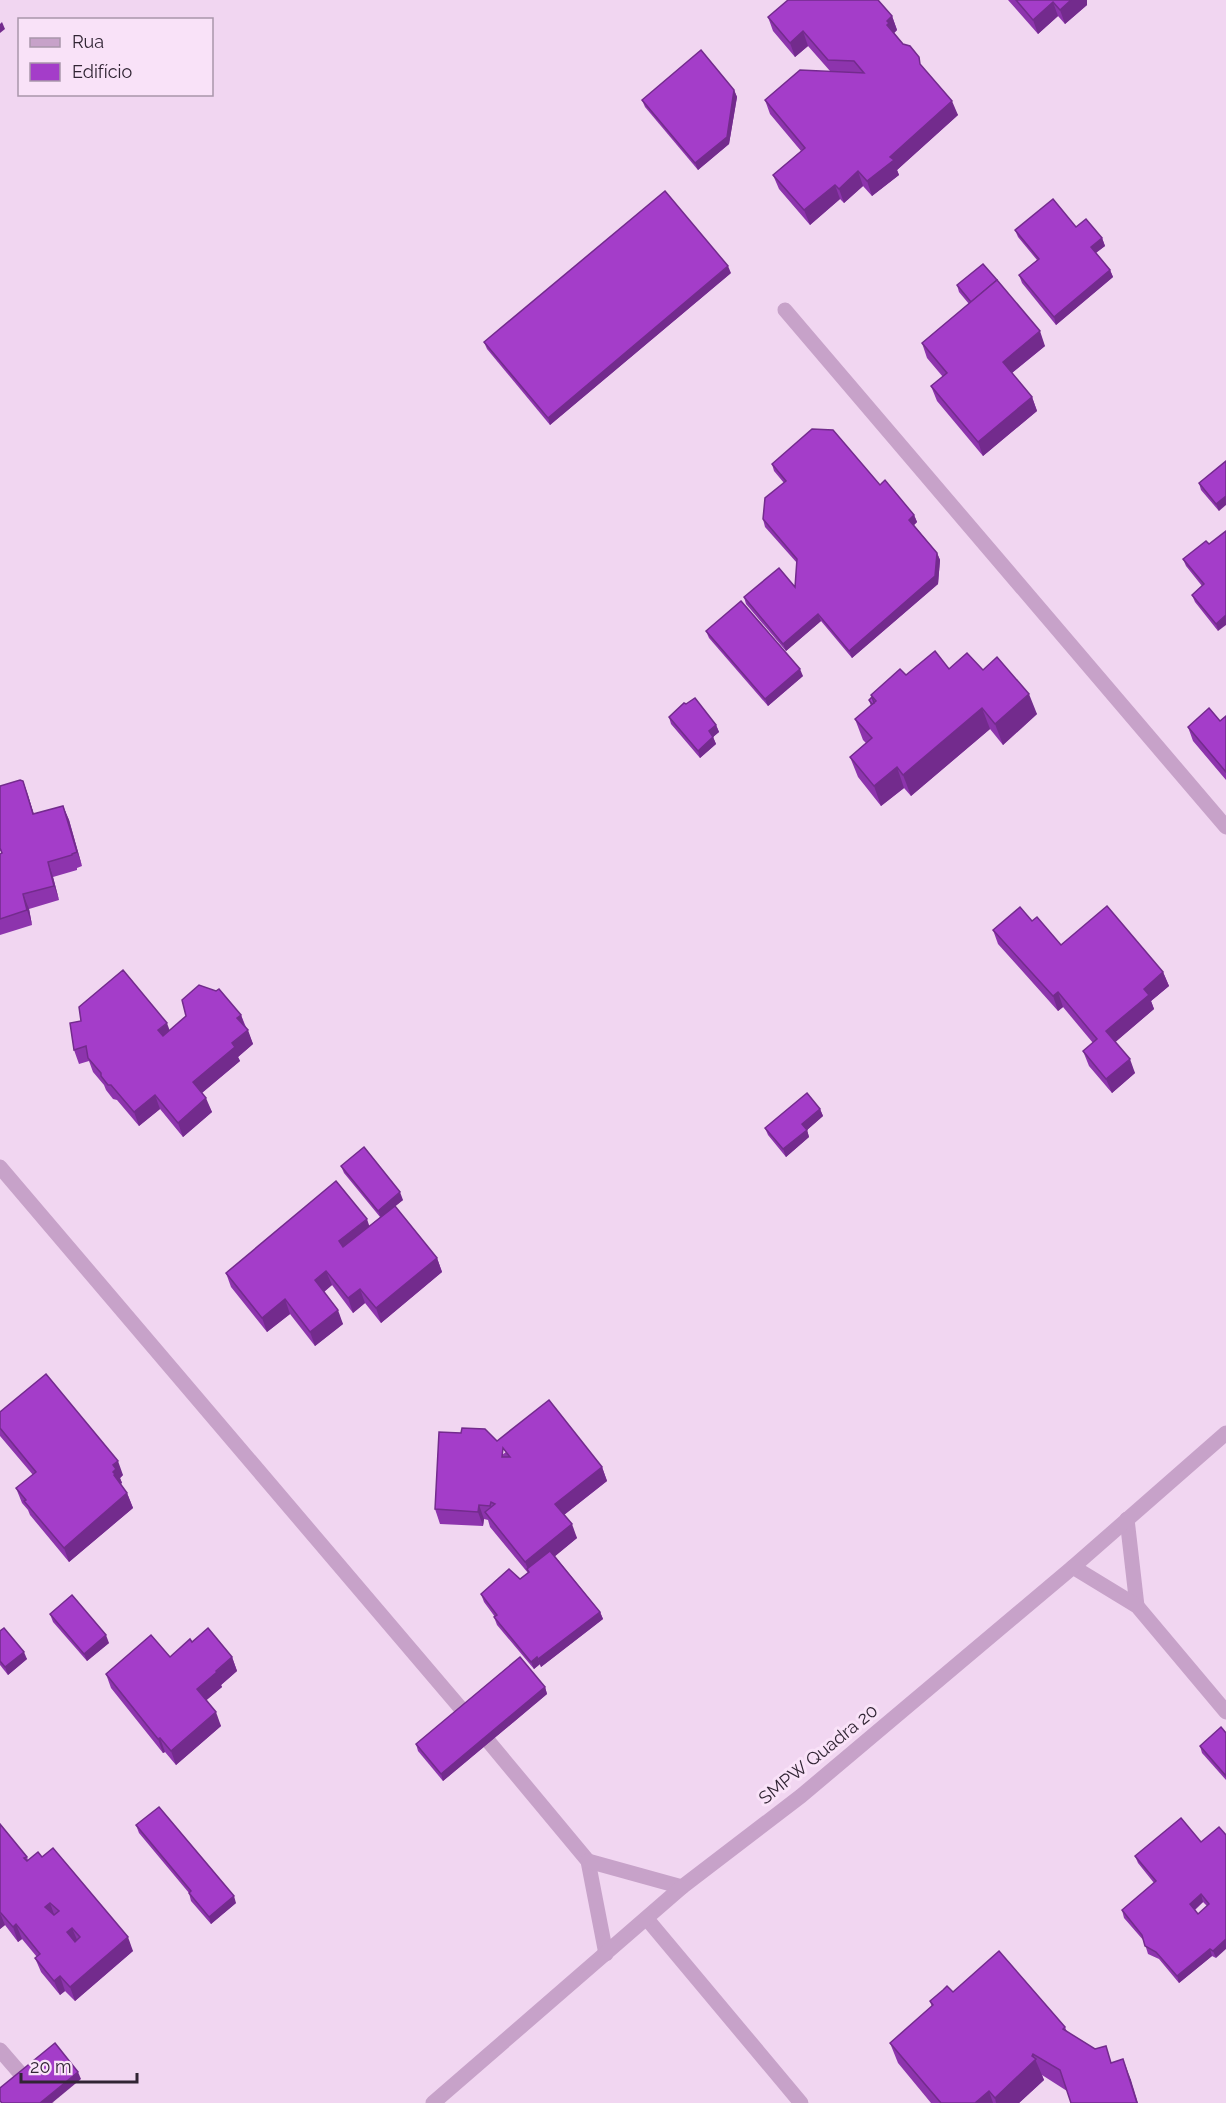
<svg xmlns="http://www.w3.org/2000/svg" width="1226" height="2103" viewBox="0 0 1226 2103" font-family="Raleway,sans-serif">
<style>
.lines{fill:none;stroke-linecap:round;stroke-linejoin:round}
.minor{stroke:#c7a2c9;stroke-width:15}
.wall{fill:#8d34ad;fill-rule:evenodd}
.shaded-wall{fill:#732b8d}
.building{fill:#a43dc9;stroke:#732b8d;stroke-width:1.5;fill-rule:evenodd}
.labels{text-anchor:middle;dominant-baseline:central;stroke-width:6;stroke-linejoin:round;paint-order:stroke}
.street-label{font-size:18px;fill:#312534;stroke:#f9e2f8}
</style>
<rect width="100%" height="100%" fill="#f1d6f1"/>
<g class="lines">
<g class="minor">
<path d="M785 310 1226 827"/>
<path d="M0 1167 469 1718 588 1861 606 1954"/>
<path d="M1127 1519 1137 1606"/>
<path d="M1073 1567 1137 1606 1226 1712"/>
<path d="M588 1861 682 1887"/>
<path d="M647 1919 801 2103"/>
<path d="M0 2050 46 2103"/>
<path d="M433 2103 682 1887 801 1796 1073 1567 1226 1433"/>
</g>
</g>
<g class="wall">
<path d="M1008 0H1087V5L1065 24 1058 16 1038 34Z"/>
<path d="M892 16 897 30 894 33 923 68 958 115 897 170 899 175 872 196 863 186 844 203 840 199 810 225 779 189 773 175 801 151 770 114 765 100 830 71 808 46 795 57 773 31 768 17Z"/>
<path d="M734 90 737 97 729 144 698 170 645 107 642 100Z"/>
<path d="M1076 227 1102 238 1105 246 1096 253 1110 270 1113 277 1056 325 1022 283 1019 275 1037 260 1018 237 1015 230Z"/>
<path d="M731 273 550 425 487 349 484 342Z"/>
<path d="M957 285 1045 346 1012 373 1032 397 1037 411 983 456 937 401 931 386 943 377 927 358 922 343 969 304 959 292Z"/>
<path d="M1226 461 1219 511 1201 490 1199 483Z"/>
<path d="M772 464 880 485 914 515 917 522 914 525 937 553 940 560 938 584 852 658 821 621 786 651 746 604 744 597 795 587 797 563 765 527 763 519 784 483 774 471Z"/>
<path d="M1209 544 1218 631 1195 602 1192 595 1202 586 1186 566 1183 559Z"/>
<path d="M706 631 803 676 768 706 709 638Z"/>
<path d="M949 669 983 670 1037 714 1003 745 990 729 911 796 904 788 881 806 858 777 850 757 866 743 863 740 855 719 871 706 869 700 872 697 871 695 906 675Z"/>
<path d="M1226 716V780L1193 741 1188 727 1220 721Z"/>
<path d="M669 717 716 725 719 732 713 737 716 744 700 758 671 724Z"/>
<path d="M23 781 34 814 63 806 69 820 82 866 77 868V870L53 877 59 900 29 909 32 925 0 935V854L2 853 1 851H0V786Z"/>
<path d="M1032 921 1061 945 1163 972 1169 986 1151 1001 1154 1009 1115 1042 1135 1073 1112 1093 1089 1066 1083 1051 1093 1043 1063 1007 1058 1011 998 944 993 930Z"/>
<path d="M241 1015 253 1044 238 1057 240 1061 202 1093 212 1112 183 1137 160 1109 139 1126 117 1100 113 1099 106 1090 104 1085 93 1072 89 1061 79 1064 74 1050 70 1023 170 1030Z"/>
<path d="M820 1109 823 1116 807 1130 809 1137 786 1157 768 1135 765 1128Z"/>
<path d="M341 1166 403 1200 395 1206 437 1258 442 1272 381 1323 365 1303 353 1313 332 1285 324 1292 343 1324 315 1346 290 1314 267 1332 231 1287 226 1273 369 1226 380 1217 344 1173Z"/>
<path d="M0 1412 123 1475 120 1478 122 1483 120 1484 127 1493 133 1508 69 1562 30 1515 28 1510 22 1503 16 1488 33 1475 0 1436Z"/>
<path d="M497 1441 602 1467 607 1481 564 1515 577 1538 555 1556 600 1612 603 1619 541 1667 540 1664 534 1669 497 1625 494 1617H495L484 1602 481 1594 520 1579 528 1573 490 1527 488 1520 484 1519 483 1526 440 1524 435 1509ZM503 1448 506 1452 502 1455Z"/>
<path d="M50 1614 109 1643 87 1661 53 1622Z"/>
<path d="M0 1631 27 1659 8 1675 0 1665Z"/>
<path d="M192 1642 232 1657 237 1671 221 1685 222 1687 206 1700 221 1726 176 1765 165 1752 163 1753 111 1688 106 1674 170 1657Z"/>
<path d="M545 1687 547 1694 443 1781 418 1751 416 1744Z"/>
<path d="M1226 1733V1780L1202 1753 1200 1746Z"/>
<path d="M0 1824 27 1857 28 1860 133 1951 75 2001 65 1991 60 1995 41 1972 35 1958 37 1957 22 1939 18 1942 5 1925 0 1929Z"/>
<path d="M136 1825 236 1903 211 1924 191 1901 189 1893 139 1833Z"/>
<path d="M1201 1842 1216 1958 1212 1956 1179 1983 1159 1959 1148 1954 1144 1941 1124 1918 1122 1910 1154 1883 1138 1863 1135 1856ZM1203 1902 1207 1906 1198 1914 1195 1910Z"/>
<path d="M953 1992 1065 2027 1067 2032 1112 2063 1131 2080 1067 2091 1042 2075 1044 2080 1019 2103H931L898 2063 890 2043 932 2007 930 2001Z"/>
</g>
<g class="shaded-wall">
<path d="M1071 0H1087V5L1065 24 1060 10Z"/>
<path d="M1053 2 1058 16 1038 34 1033 20Z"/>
<path d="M892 16 897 30 893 34 887 25V21Z"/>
<path d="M2 22 5 29 0 33V24Z"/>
<path d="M803 31 808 46 795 57 790 43Z"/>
<path d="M734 90 737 97 729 144 698 170 695 163Z"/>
<path d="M952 101 958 115 897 170 899 175 872 196 867 181 890 157Z"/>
<path d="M858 171 863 186 844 203 839 189Z"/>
<path d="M835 185 840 199 810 225 804 210Z"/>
<path d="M1102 238 1105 246 1094 254 1091 247Z"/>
<path d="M728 266 731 273 550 425 548 418Z"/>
<path d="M1110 270 1113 277 1056 325 1054 317Z"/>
<path d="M1040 331 1045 346 1008 376 1003 362Z"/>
<path d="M1032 397 1037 411 983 456 978 442Z"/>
<path d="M1226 496V505L1219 511 1216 504Z"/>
<path d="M914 515 917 522 912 527 909 520Z"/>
<path d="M937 553 940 560 938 584 852 658 849 651Z"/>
<path d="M818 614 821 621 786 651 783 644Z"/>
<path d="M1226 615V625L1218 631 1216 624Z"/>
<path d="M800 669 803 676 768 706 765 699Z"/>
<path d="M1029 694 1037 714 1003 745 995 724Z"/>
<path d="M982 708 990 729 911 796 903 775Z"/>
<path d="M716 725 719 732 713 737 716 744 700 758 698 751 709 731Z"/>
<path d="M897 767 904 788 881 806 874 786Z"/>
<path d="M23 781 28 795 38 829 33 814Z"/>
<path d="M63 806 69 820 82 866 77 852Z"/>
<path d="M48 862 53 877 59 900 54 886Z"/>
<path d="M23 894 29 909 32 925 27 910Z"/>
<path d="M1163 972 1169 986 1151 1001 1154 1009 1112 1045 1106 1031 1144 989Z"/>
<path d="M1058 992 1063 1007 1058 1011 1053 996Z"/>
<path d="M241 1015 246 1030 237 1018Z"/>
<path d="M167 1023 172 1037 163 1045 158 1030Z"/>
<path d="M248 1030 253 1044 238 1057 240 1061 198 1096 193 1082 232 1043Z"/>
<path d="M1130 1059 1135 1073 1112 1093 1106 1079Z"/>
<path d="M155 1095 160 1109 139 1126 134 1112Z"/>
<path d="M206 1098 212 1112 183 1137 178 1123Z"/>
<path d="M820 1109 823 1116 807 1130 809 1137 786 1157 783 1149 802 1124Z"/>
<path d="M400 1192 403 1200 381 1218 378 1211Z"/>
<path d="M367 1219 372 1234 344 1255 339 1241Z"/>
<path d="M437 1258 442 1272 381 1323 376 1308Z"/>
<path d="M326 1271 332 1285 320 1295 315 1280Z"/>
<path d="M360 1289 365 1303 353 1313 348 1298Z"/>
<path d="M285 1299 290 1314 267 1332 262 1318Z"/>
<path d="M338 1310 343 1324 315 1346 310 1332Z"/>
<path d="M118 1461 123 1475 120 1478 122 1483 119 1485 114 1475 113 1472V1465Z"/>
<path d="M602 1467 607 1481 560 1518 555 1504Z"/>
<path d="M127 1493 133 1508 69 1562 64 1548Z"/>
<path d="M479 1505 484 1519 483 1526 478 1512Z"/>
<path d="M572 1524 577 1538 531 1576 525 1562Z"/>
<path d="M600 1612 603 1619 541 1667 538 1659Z"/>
<path d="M106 1635 109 1643 87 1661 84 1654Z"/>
<path d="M24 1652 27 1659 8 1675 5 1667Z"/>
<path d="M232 1657 237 1671 221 1685 222 1687 202 1704 197 1689Z"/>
<path d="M537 1657 540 1664 534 1669 531 1662Z"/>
<path d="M545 1687 547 1694 443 1781 441 1774Z"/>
<path d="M216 1712 221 1726 176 1765 171 1751Z"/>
<path d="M160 1738 165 1752 163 1753 158 1739Z"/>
<path d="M1201 1894 1203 1902 1192 1912 1190 1904Z"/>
<path d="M234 1896 236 1903 211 1924 209 1917Z"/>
<path d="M50 1903 55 1917 45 1907Z"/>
<path d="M0 1913 5 1925 0 1929Z"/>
<path d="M16 1924 22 1939 18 1942 13 1927Z"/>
<path d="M72 1928 78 1942 72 1947 67 1932Z"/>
<path d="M128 1937 133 1951 75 2001 70 1987Z"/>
<path d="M1226 1939V1949L1216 1958 1213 1951Z"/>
<path d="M1210 1949 1212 1956 1179 1983 1177 1976Z"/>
<path d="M60 1976 65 1991 60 1995 54 1981Z"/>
<path d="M1033 2054 1044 2080 1019 2103H996L995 2098Z"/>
<path d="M1123 2059 1131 2080 1138 2103H1137Z"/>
<path d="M78 2072 81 2079 52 2103H40Z"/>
<path d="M989 2091 993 2103H975Z"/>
</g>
<g class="building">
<path d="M788 0H878L892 16 887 21 889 23 887 25 903 44 910 46 919 57 920 64 952 101 890 157 894 160 867 181 858 171 839 189 835 185 804 210 773 175 805 148 765 100 800 70 864 73 854 61 828 60 803 31 790 43 768 17Z"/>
<path d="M1016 0H1071L1060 10 1053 2 1033 20Z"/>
<path d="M701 50 734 90 727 137 695 163 642 100Z"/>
<path d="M665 191 728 266 548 418 484 342Z"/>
<path d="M1053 199 1076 227 1086 219 1102 238 1091 247 1110 270 1054 317 1019 275 1039 259 1015 230Z"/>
<path d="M983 264 997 280 971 302 957 285Z"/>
<path d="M997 280 1040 331 1003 362 1032 397 978 442 931 386 947 373 922 343Z"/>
<path d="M812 429 833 430 880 485 885 480 914 515 909 520 937 553 935 576 849 651 818 614 783 644 744 597 779 568 795 587 797 559 763 519 765 498 786 481 772 464Z"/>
<path d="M1226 461V496L1216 504 1199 483Z"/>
<path d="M1226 531V615L1216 624 1192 595 1204 584 1183 559 1206 541 1209 544Z"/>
<path d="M741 601 800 669 765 699 706 631Z"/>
<path d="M935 651 949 669 967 653 983 670 997 657 1029 694 995 724 982 708 903 775 897 767 874 786 850 757 872 738 855 719 876 701 871 695 900 669 906 675Z"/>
<path d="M872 697 874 703 872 704 869 700Z"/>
<path d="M695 698 716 725 709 731 713 737 698 751 669 717 684 703 686 704Z"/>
<path d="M1209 708 1220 721 1226 716V772L1188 727Z"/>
<path d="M20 780 23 781 33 814 63 806 77 852 72 854V855L48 862 54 886 23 894 27 910 0 919V854L2 853 0 848V786Z"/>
<path d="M1107 906 1163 972 1144 989 1149 995 1106 1031 1130 1059 1106 1079 1083 1051 1097 1039 1058 992 1053 996 993 930 1020 907 1032 921 1037 917 1061 945Z"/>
<path d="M123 970 167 1023 158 1030 163 1036 186 1016 182 1000 199 985 216 991 219 989 241 1015 237 1018 248 1030 232 1043 235 1047 193 1082 206 1098 178 1123 155 1095 134 1112 111 1085H108L101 1076V1073L88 1058 86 1046 74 1050 70 1023 81 1021 79 1007Z"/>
<path d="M807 1093 820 1109 802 1124 807 1130 783 1149 765 1128Z"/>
<path d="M364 1147 400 1192 378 1211 341 1166Z"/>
<path d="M336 1181 367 1219 339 1241 343 1247 395 1206 437 1258 376 1308 360 1289 348 1298 326 1271 315 1280 338 1310 310 1332 285 1299 262 1318 226 1273Z"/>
<path d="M46 1374 118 1461 113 1465 116 1469 113 1472 115 1474 114 1475 127 1493 64 1548 24 1501 26 1500 16 1488 36 1472 0 1428V1412Z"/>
<path d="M549 1400 602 1467 555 1504 572 1524 525 1562 485 1512 495 1504 491 1502 490 1506 479 1505 478 1512 435 1509 439 1432 461 1433 462 1428 485 1429 497 1441ZM503 1448 510 1457H502Z"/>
<path d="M550 1551 600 1612 538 1659 537 1657 531 1662 494 1617 497 1615 481 1594 509 1569 520 1579 529 1572 527 1569Z"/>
<path d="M72 1595 106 1635 84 1654 50 1614Z"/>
<path d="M4 1628 24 1652 5 1667 0 1661V1631Z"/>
<path d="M208 1628 232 1657 216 1671 217 1672 197 1689 216 1712 171 1751 160 1738 158 1739 106 1674 151 1635 170 1657 190 1639 192 1642Z"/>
<path d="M520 1657 545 1687 441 1774 416 1744Z"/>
<path d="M1221 1727 1226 1733V1776L1200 1746Z"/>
<path d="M159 1807 234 1896 209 1917 189 1893 191 1891 136 1825Z"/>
<path d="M1181 1818 1201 1842 1219 1827 1226 1835V1939L1213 1951 1210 1949 1177 1976 1156 1952 1145 1946 1142 1935 1122 1910 1156 1881 1135 1856ZM1201 1894 1209 1904 1198 1914 1190 1904Z"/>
<path d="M0 1824 27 1857 24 1858 27 1861 38 1852 42 1857 53 1848 128 1937 70 1987 60 1976 54 1981 35 1958 40 1954 16 1924 13 1927 0 1912ZM50 1903 59 1911 54 1915 45 1907ZM72 1928 80 1937 75 1942 67 1932Z"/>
<path d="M999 1951 1065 2027 1063 2029 1095 2049 1106 2046 1111 2063 1123 2059 1137 2103H1071L1060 2070 1033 2054 1032 2056 1036 2059 995 2098 989 2091 975 2103H941L890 2043 933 2005 930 2001 943 1990 947 1986 953 1992Z"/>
<path d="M55 2043 78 2072 40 2103H2L0 2101V2088Z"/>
</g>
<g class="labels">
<g class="street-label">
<text transform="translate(818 1754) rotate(-39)">SMPW Quadra 20</text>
</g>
</g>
<rect x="18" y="18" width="195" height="78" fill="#f9e2f8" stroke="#a996aa" stroke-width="1.5"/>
<rect x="30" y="38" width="30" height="9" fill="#c7a2c9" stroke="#a996aa" stroke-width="1.5"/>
<text x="72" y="48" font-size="18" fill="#312534">Rua</text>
<rect x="30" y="63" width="30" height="18" fill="#a43dc9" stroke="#a996aa" stroke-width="1.5"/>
<text x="72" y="78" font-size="18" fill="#312534">Edifício</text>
<path d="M21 2073v9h116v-9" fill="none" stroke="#312534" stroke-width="3"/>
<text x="30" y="2073" font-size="18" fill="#312534" stroke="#f9e2f8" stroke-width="4.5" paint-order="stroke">20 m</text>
</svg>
